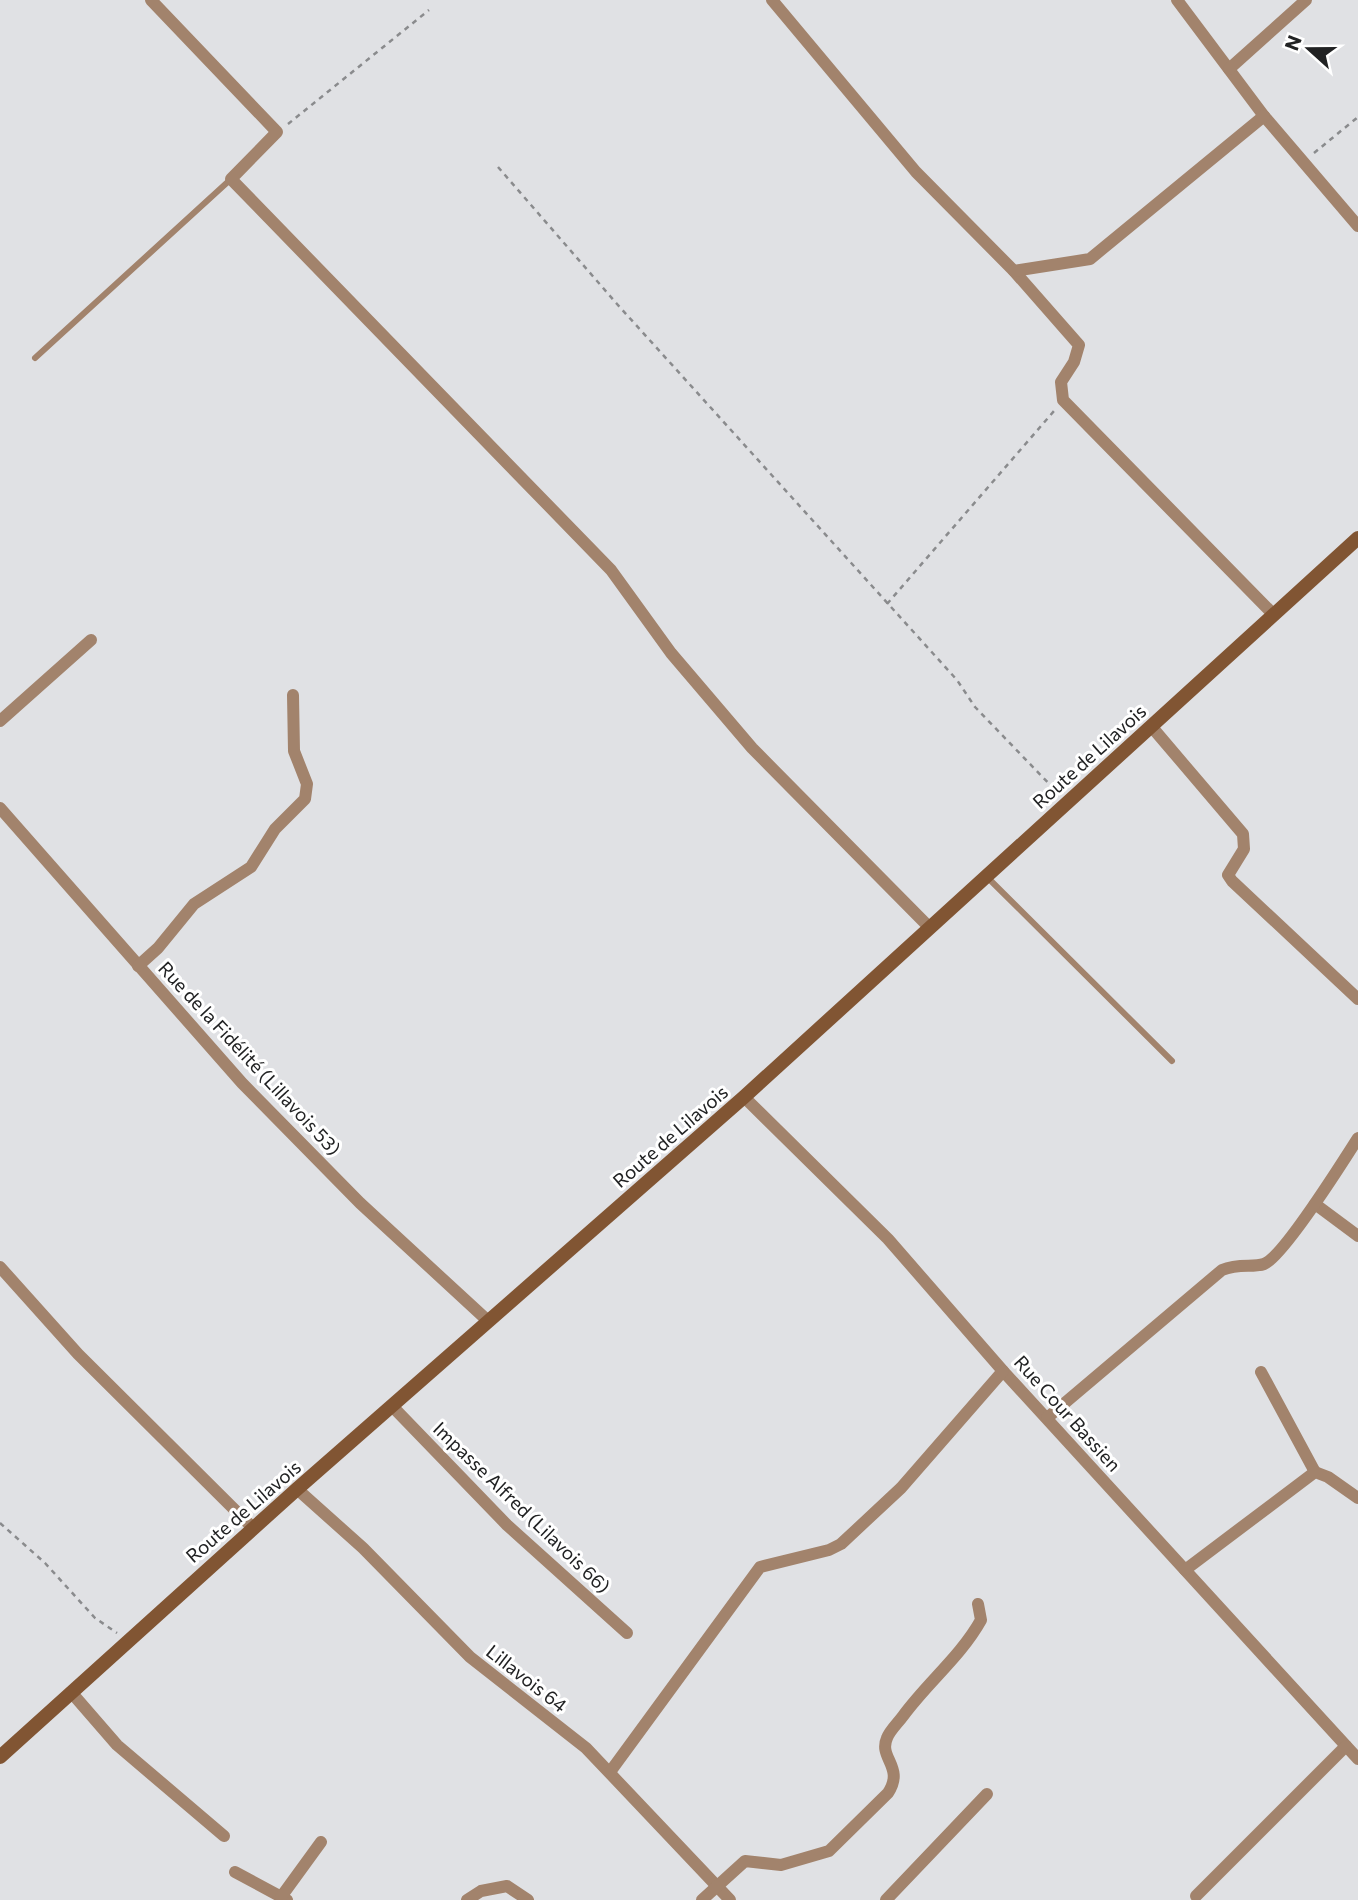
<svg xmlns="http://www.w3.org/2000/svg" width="1358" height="1900" viewBox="0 0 1358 1900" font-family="Commissioner,sans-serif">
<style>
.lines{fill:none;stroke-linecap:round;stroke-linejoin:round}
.path{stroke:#8a8b8d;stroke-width:2.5;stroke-dasharray:5 5;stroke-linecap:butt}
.lane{stroke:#a2836c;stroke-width:6}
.street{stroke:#a2836c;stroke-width:12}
.secondary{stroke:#815533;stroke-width:14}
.labels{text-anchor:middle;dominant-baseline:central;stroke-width:6;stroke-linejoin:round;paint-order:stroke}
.street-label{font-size:19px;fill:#212223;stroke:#fff}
</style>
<rect width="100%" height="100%" fill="#e0e1e4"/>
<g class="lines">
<g class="path">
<path d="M288 124 429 10"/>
<path d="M1314 153 1358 117"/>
<path d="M498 167 617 304 957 680 975 707 1057 792"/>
<path d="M887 604 1054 411"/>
<path d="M0 1523 45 1563 95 1618 117 1633"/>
</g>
<g class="lane">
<path d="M35 358 231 179"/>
<path d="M987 877 1172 1061"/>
</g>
<g class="street">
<path d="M151 0 277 132 231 179 611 570 671 653 752 748 930 928"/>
<path d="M772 0 916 172 1014 271 1079 345 1074 362 1061 382 1063 400 1274 615"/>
<path d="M1177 0 1264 116 1358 226"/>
<path d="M1229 69 1306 0"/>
<path d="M1014 271 1090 259 1264 116"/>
<path d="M0 721 91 640"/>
<path d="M1151 726 1243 834 1244 849 1228 875 1232 881 1358 999"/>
<path d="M0 808 242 1083 360 1203 487 1320"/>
<path d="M138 966 158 948 194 904 251 867 275 829 305 799 307 784 294 751 293 695"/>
<path d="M744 1097 888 1239 1003 1371 1358 1759"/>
<path d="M1315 1204 1358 1236"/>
<path d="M0 1267 78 1354 253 1528"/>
<path d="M1261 1372 1315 1472"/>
<path d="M392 1406 507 1525 627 1633"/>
<path d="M1047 1418 1222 1270C1239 1263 1253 1268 1264 1264 1283 1257 1344 1160 1358 1138"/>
<path d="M297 1489 363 1548 470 1657 586 1748 730 1900"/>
<path d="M1185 1570 1315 1472 1328 1477 1358 1498"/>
<path d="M71 1692 117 1745 224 1836"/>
<path d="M610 1772 760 1567 829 1550 841 1544 901 1488 1003 1371"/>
<path d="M235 1872 287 1900"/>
<path d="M1196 1896 1346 1746"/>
<path d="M281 1897 321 1842"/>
<path d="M467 1900 481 1891 507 1886 528 1900"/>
<path d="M702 1900 745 1861 781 1865 829 1851 888 1793C905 1767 878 1758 887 1738 890 1730 898 1723 903 1716 927 1683 961 1656 981 1620L978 1604"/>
<path d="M886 1900 987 1794"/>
</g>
<path class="secondary" d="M0 1757 297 1489 744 1097 1358 538"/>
</g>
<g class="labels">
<g class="street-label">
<text transform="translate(1089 756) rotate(-42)">Route de Lilavois</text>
<text transform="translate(250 1058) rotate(47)">Rue de la Fidélité (Lillavois 53)</text>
<text transform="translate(670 1136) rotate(-41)">Route de Lilavois</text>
<text transform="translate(1068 1413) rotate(48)">Rue Cour Bassien</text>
<text transform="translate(522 1507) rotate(44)">Impasse Alfred (Lilavois 66)</text>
<text transform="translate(243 1511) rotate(-41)">Route de Lilavois</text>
<text transform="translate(527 1678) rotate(38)">Lillavois 64</text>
</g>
</g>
<g transform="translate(1309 49) rotate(291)" stroke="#ffffff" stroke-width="5" paint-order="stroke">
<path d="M0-5L12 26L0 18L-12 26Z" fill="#212223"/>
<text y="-10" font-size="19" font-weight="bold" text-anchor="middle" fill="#212223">N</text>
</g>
</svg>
